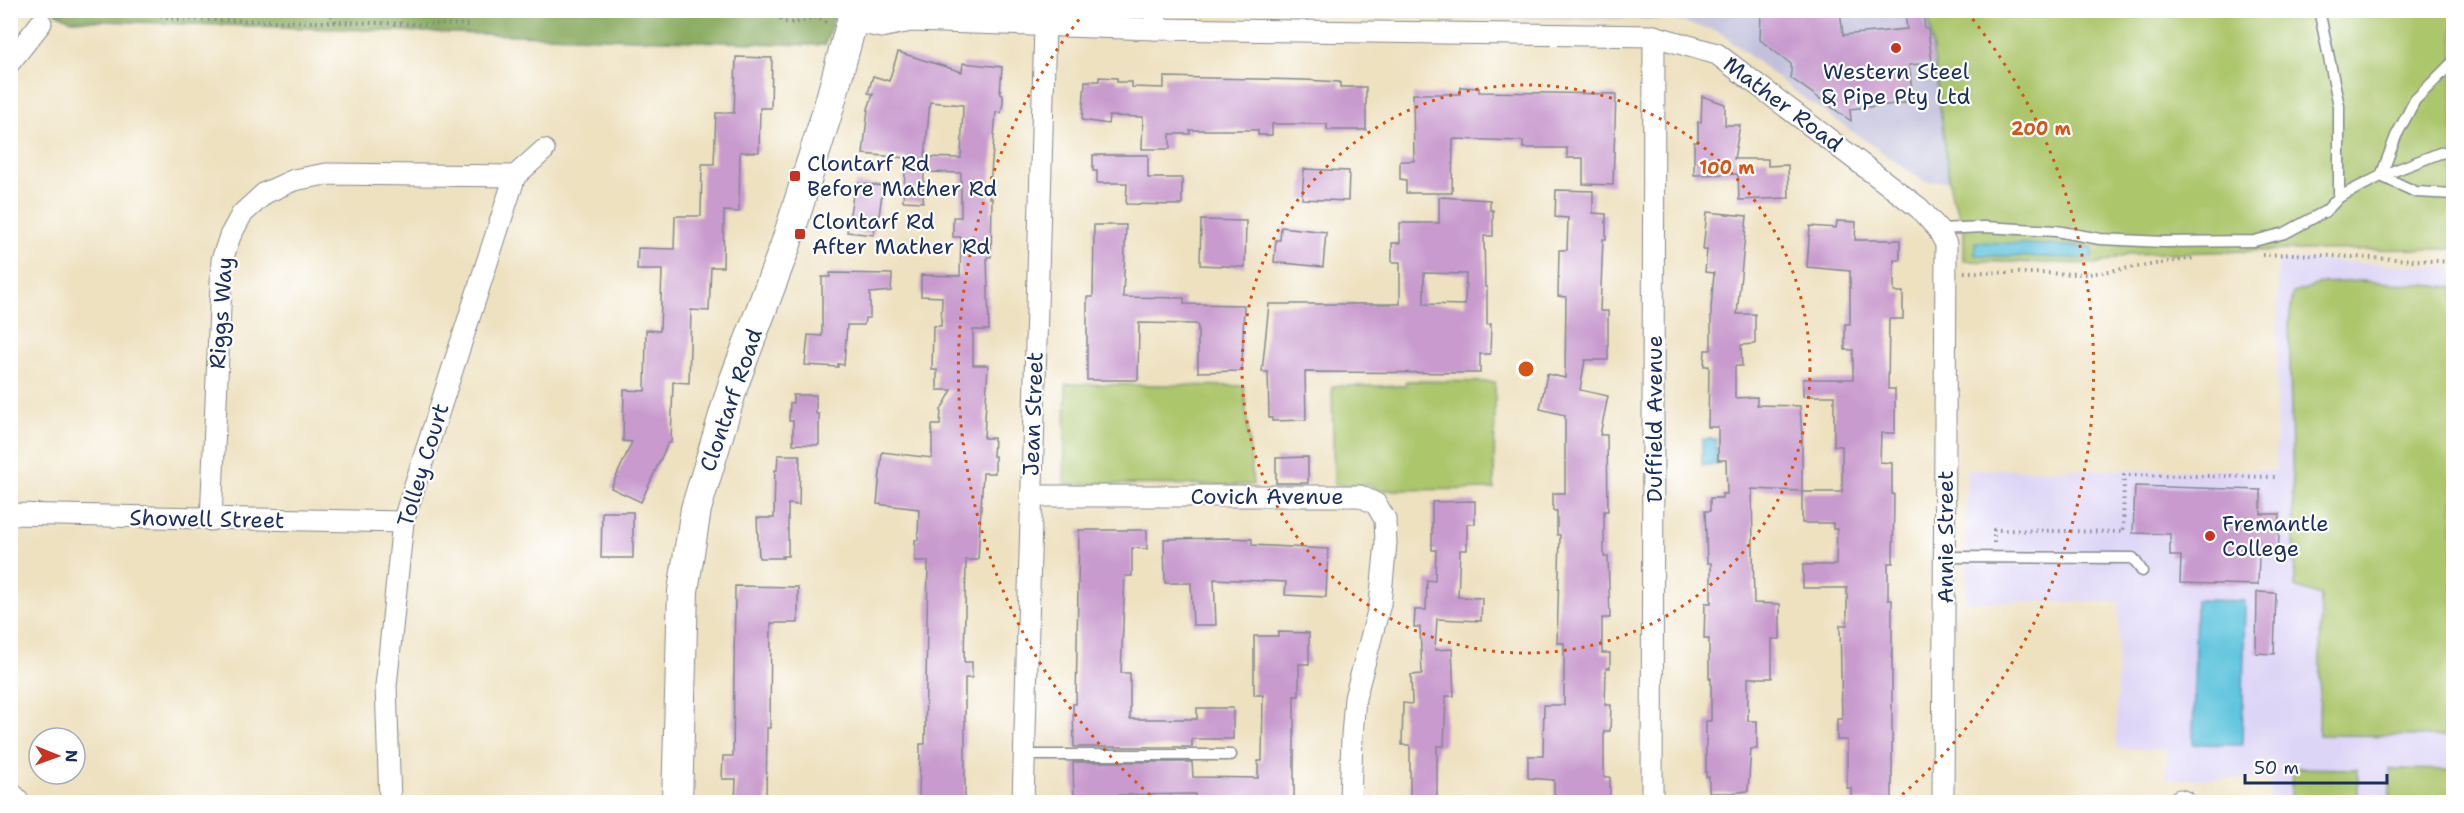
<svg xmlns="http://www.w3.org/2000/svg" width="2464" height="813" viewBox="0 0 2464 813" font-family="'Shantell Sans',sans-serif">
<style>
.built{fill:#ddd5f6}
.industrial{fill:#c2c1dc}
.green{fill:#acc66c;stroke:#647a65;stroke-width:1.5}
.forest{fill:#89ab60;stroke:#526d5f;stroke-width:1.5}
.water{fill:#60c5de;stroke:#3e7a9e;stroke-width:1.5}
.building{fill:#c89acd;fill-rule:evenodd}
.lines{fill:none;stroke-linecap:round;stroke-linejoin:round}
.lane-casing{stroke:#84888f;stroke-width:13}
.street-casing{stroke:#84888f;stroke-width:23}
.secondary-casing{stroke:#84888f;stroke-width:32}
.path{stroke:#84888f;stroke-width:4;stroke-dasharray:1.5 4.5;stroke-linecap:butt}
.lane{stroke:#fff;stroke-width:10}
.street{stroke:#fff;stroke-width:21}
.secondary{stroke:#fff;stroke-width:30}
.ring{fill:none;stroke:#d45514;stroke-width:3;stroke-dasharray:3 6}
.poi-dot{fill:#c8321e;stroke:#fff;stroke-width:2}
.labels{text-anchor:middle;dominant-baseline:central;stroke-width:4.5;stroke-linejoin:round;paint-order:stroke}
.poi-label{font-size:22px;fill:#1b2f5e;stroke:#fff;text-anchor:start}
.street-label{font-size:22px;fill:#1b2f5e;stroke:#fff}
.centre{fill:#d45514;stroke:#fff;stroke-width:3}
.ring-label{font-size:18px;text-anchor:middle;font-weight:bold;fill:#d45514;stroke:#fff;stroke-width:4.5;stroke-linejoin:round;paint-order:stroke}
</style>
<rect width="100%" height="100%" fill="#fff"/>
<filter id="ink" filterUnits="userSpaceOnUse"><feTurbulence type="fractalNoise" baseFrequency=".0167" numOctaves="2"/><feDisplacementMap in="SourceGraphic" scale="12" xChannelSelector="R" yChannelSelector="G"/><feConvolveMatrix kernelMatrix="1 2 1 2 8 2 1 2 1" color-interpolation-filters="sRGB"/></filter>
<filter id="wash" filterUnits="userSpaceOnUse"><feTurbulence type="fractalNoise" baseFrequency=".008" numOctaves="4" result="noise"/><feDisplacementMap in="SourceGraphic" scale="24" xChannelSelector="R" yChannelSelector="G"/><feGaussianBlur stdDeviation="1.35" result="paint"/><feColorMatrix in="noise" values="0 0 0 0 0 0 0 0 0 0 0 0 0 0 0 0 0 1.4 0 .05"/><feComposite in="paint" operator="in"/></filter>
<g filter="url(#wash)">
<rect width="100%" height="100%" fill="#eee1c0"/>
<path class="built" d="M2300 259 2453 268V802H2271L2270 779H2166V750L2116 748 2119 602H1966L1967 469 2276 470 2278 261Z"/>
<path class="industrial" d="M1408 10H1926L1928 19 1976 18 1997 169 1946 181 1925 182 1794 91 1718 31 1671 20 1408 16Z"/>
<g class="green">
<path d="M1928 11H2453V249L2292 250 2127 254 2099 264 1964 261V227L1951 194Z"/>
<path d="M2361 281 2453 287V736L2319 735 2321 596 2295 587 2289 323 2293 293 2323 283Z"/>
<path d="M1406 381 1495 382 1494 489 1380 490 1369 485H1334L1332 386H1405Z"/>
<path d="M1066 384 1244 386 1253 485 1064 484Z"/>
<path d="M2292 768 2358 769V799L2291 798Z"/>
<path d="M2390 769 2453 770V800L2390 799Z"/>
</g>
<path class="forest" d="M53 11 836 10V11L825 45H810L70 20Z"/>
<g class="water">
<path d="M1975 242 2092 247V259L1975 255Z"/>
<path d="M1702 439H1716L1717 465H1702Z"/>
<path d="M2196 600 2245 601 2242 745 2193 744Z"/>
</g>
<g id="blocks">
<g class="building">
<path d="M1761 10H1840L1843 35 1907 29 1905 14 1923 12 1925 29H1928L1932 63 1909 65 1913 102 1850 109 1851 121 1791 78V64L1760 40Z"/>
<path d="M898 52 962 72 963 63 1002 67 1000 94 1003 95V103L1001 113 996 112 989 198H992L991 257H987L989 330H973V365H988L984 438H994L993 456H995V473H983L978 560H966L964 662H972V678H965V802H919L920 744H925L928 561H915V540H918L919 509 877 504 882 452 932 458V425H940L941 410 952 390H937V370H932L933 326H941L942 297 921 296V275L960 276 961 237H953V217H961V173L924 172 923 202 903 201 906 158 863 154 868 109 873 94 868 93 873 76 889 81ZM930 102 963 105 961 158 925 157Z"/>
<path d="M736 57 772 58 771 108H760L759 152H740L739 212 724 211 723 267H711L709 311 691 310 689 383 673 382 671 443H668L641 502 611 488 632 442 623 441 624 390 645 391 646 330 660 331 662 270H637L638 248 674 249 675 216H701L702 164H714L716 113H734Z"/>
<path d="M1099 77 1117 78V82H1132V87L1164 88V77L1305 80 1340 82V87H1366V130H1327V124H1272V135H1258V130H1190V134H1170V149H1142L1143 117 1109 116 1108 124 1082 120 1085 81H1099Z"/>
<path d="M1461 87 1479 88V92L1616 94 1613 185 1583 184V158H1567V148H1523V141L1453 139 1452 193H1406V180L1400 179V161H1414L1413 94H1460Z"/>
<path d="M1702 96 1725 104V125H1740L1734 159H1768V166L1788 165 1789 198 1739 200 1738 174 1694 175V142H1698V122H1701Z"/>
<path d="M1093 155H1148V178H1182V205L1126 204 1127 183H1097V171H1093Z"/>
<path d="M1304 169 1349 171 1348 201 1302 199Z"/>
<path d="M855 183 883 186 879 216H876L874 235 847 232Z"/>
<path d="M1556 190 1593 191V213L1606 214V239H1603L1600 311H1608V360H1585L1580 390 1608 396 1600 435H1607L1608 511H1604V557H1608L1610 618H1602V653H1610V668H1606L1605 705H1611L1610 731H1604V777H1610V798L1554 797V780L1528 778V756H1543L1544 705H1564V643H1557L1560 535H1557V511H1553V493H1565V415L1540 409 1547 374 1565 378 1566 297 1558 296 1559 250H1567L1568 218 1555 217Z"/>
<path d="M1439 197 1490 200V210H1493V236H1484L1485 287H1487V325L1491 324 1490 354H1480V373L1305 372 1306 420 1272 421V418H1269L1268 372H1262L1269 304H1400V262H1392V243H1400V223H1439ZM1424 273 1466 274 1465 305 1424 304Z"/>
<path d="M1707 212 1747 216 1737 314H1755V344L1741 345 1742 366H1735V398L1757 397V405L1800 406 1802 437V491L1752 489 1754 603 1780 604V639H1772V678H1748V721H1757V749H1751L1748 791 1731 793H1709V777H1706V721H1711V678H1709V639H1704L1705 603H1711V563H1707L1705 511H1710V498H1722V494H1727L1726 460H1718V427H1708L1709 366H1704L1705 350H1711V308L1714 273 1705 272 1707 250H1703Z"/>
<path d="M1201 220 1246 221 1245 267 1200 265Z"/>
<path d="M1837 221 1856 222 1855 240H1900V260H1894V292H1903V319H1889L1888 389H1895V433H1881L1880 462 1892 463V494H1894L1893 563H1888V600H1892V801H1851V788H1847V740H1837V719H1842L1840 625H1847V588H1803V565H1836L1837 529H1833V523H1802V492H1842V446H1834V396H1803V379H1853V350H1845V324H1850V271L1807 267 1810 226 1836 228Z"/>
<path d="M1094 225H1126L1123 297 1184 298V304L1244 305 1242 371 1198 372V327L1196 324 1139 323 1138 380H1087V297H1093Z"/>
<path d="M1281 227 1326 232 1323 267 1274 262 1276 240H1280Z"/>
<path d="M830 273 892 274 891 291 870 293V318H865L864 325H847L844 365 838 364V367L805 365 808 335 822 336V277H830Z"/>
<path d="M793 395H816V414H819V445L793 444V421H789L790 403H793Z"/>
<path d="M778 455H800L799 505 788 504V556H782L783 558H759L757 518H774L775 470H777Z"/>
<path d="M1308 457V483H1276V458Z"/>
<path d="M2135 486 2261 490V514H2280L2278 555H2259L2258 585 2180 583 2181 556H2170V534L2133 533Z"/>
<path d="M1475 501V524H1467V550H1460L1458 597 1482 598 1481 621 1437 619 1435 650 1452 649 1454 696H1446L1444 746H1437V801H1410V745H1402L1403 703 1412 704 1411 675 1422 674 1420 627H1414L1415 610H1426L1427 580 1435 581 1436 550H1432V502Z"/>
<path d="M602 512H633V558H601Z"/>
<path d="M1079 530H1147V549L1132 548V576H1125L1121 673H1130V719H1197V708H1233V739H1192V747H1074L1073 704H1076Z"/>
<path d="M1227 538 1252 539V545L1328 549 1326 597 1285 595 1286 582 1214 579 1216 625H1193L1191 583H1165L1164 539Z"/>
<path d="M735 586 798 587V623H771L770 728H767L766 802H735L736 779H722L723 756H733Z"/>
<path d="M2257 592 2276 593 2274 654 2256 653Z"/>
<path d="M1278 632 1309 633V664H1299V696H1294V802H1195V794L1119 795V802H1074L1073 762H1192L1193 777 1258 778V761H1262L1263 695H1254V636H1278Z"/>
</g>
</g>
</g>
<g filter="url(#ink)">
<use href="#blocks" fill-opacity="0" stroke="#84888f" stroke-width="1.5"/>
<g class="lines">
<defs>
<g id="lane">
<path d="M2319 10 2339 106V197"/>
<path d="M2381 176 2440 153 2454 151"/>
<path d="M2381 176 2416 192 2454 194"/>
<path d="M1938 229 1985 227 2056 231 2100 239 2164 242 2254 241 2285 233 2326 211 2339 197 2381 176 2396 136 2415 100 2454 61"/>
<path d="M1945 557 2133 558 2142 571"/>
<path d="M1024 755H1231"/>
</g>
<g id="street">
<path d="M852 21 881 27 911 21 1155 29 1654 36 1717 54 1919 208 1938 229 1946 244 1943 802"/>
<path d="M1155 29 1156 10"/>
<path d="M10 62 41 23"/>
<path d="M1031 496H1360L1376 504 1385 519 1386 543 1380 604 1355 698 1352 736 1350 802"/>
<path d="M10 514 403 522"/>
<path d="M211 520 222 260 230 236 242 214 265 193 294 180 326 174 515 176"/>
<path d="M2180 800 2185 802"/>
<path d="M390 802 386 686 403 522 515 176 544 150"/>
<path d="M1023 802 1045 26"/>
<path d="M1652 802 1654 36"/>
</g>
<g id="secondary">
<path d="M10 798 14 802"/>
<path d="M677 802 683 591 696 509 734 382 785 247 828 110 855 10"/>
</g>
</defs>
<use href="#lane" class="lane-casing"/>
<use href="#street" class="street-casing"/>
<use href="#secondary" class="secondary-casing"/>
<g class="path">
<path d="M137 10 176 19 471 25"/>
<path d="M329 10 336 23"/>
<path d="M772 10 784 22 795 23 818 17 827 23"/>
<path d="M2262 255 2292 254 2454 262"/>
<path d="M1964 272 2089 274 2195 258"/>
<path d="M1994 543V530L2123 532 2124 475 2278 477"/>
</g>
<use href="#lane" class="lane"/>
<use href="#street" class="street"/>
<use href="#secondary" class="secondary"/>
</g>
</g>
<g class="ring">
<circle cx="1526" cy="369" r="284"/>
<path d="M1157 801A568 568 0 0 1 1085 12M1967 12A568 568 0 0 1 1895 801"/>
</g>
<g class="poi-dot">
<circle cx="1896" cy="48" r="6"/>
<rect x="789" y="170" width="12" height="12" rx="3"/>
<rect x="794" y="228" width="12" height="12" rx="3"/>
<circle cx="2210" cy="536" r="6"/>
</g>
<g class="labels">
<g class="poi-label">
<text x="1896" y="71" text-anchor="middle">Western Steel<tspan x="1896" dy="25">&amp; Pipe Pty Ltd</tspan></text>
<text x="807" y="163">Clontarf Rd<tspan x="807" dy="25">Before Mather Rd</tspan></text>
<text x="812" y="221">Clontarf Rd<tspan x="812" dy="25">After Mather Rd</tspan></text>
<text x="2222" y="523">Fremantle<tspan x="2222" dy="25">College</tspan></text>
</g>
<g class="street-label">
<text transform="translate(1783 104) rotate(37)">Mather Road</text>
<text transform="translate(221 313) rotate(-86)">Riggs Way</text>
<text transform="translate(731 400) rotate(-71)">Clontarf Road</text>
<text transform="translate(1033 414) rotate(-88)">Jean Street</text>
<text transform="translate(1654 419) rotate(-90)">Duffield Avenue</text>
<text transform="translate(423 465) rotate(-73)">Tolley Court</text>
<text x="1267" y="496">Covich Avenue</text>
<text transform="translate(207 519) rotate(1)">Showell Street</text>
<text transform="translate(1945 537) rotate(-90)">Annie Street</text>
</g>
</g>
<circle cx="1526" cy="369" r="9" class="centre"/>
<g class="ring-label">
<text x="2041" y="135">200 m</text>
<text x="1727" y="174">100 m</text>
</g>
<rect width="2464" height="813" fill="none" stroke="#fff" stroke-width="36"/>
<g transform="translate(57 756) rotate(91)"><circle r="28" fill="#ffffff" stroke="#a4acbf" stroke-width="1.5"/>
<path d="M0-4.5L10 22L0 15L-10 22Z" fill="#c8321e"/>
<text y="-9" font-size="16" font-weight="bold" text-anchor="middle" fill="#1b2f5e">N</text>
</g>
<path d="M2245 774v9h142v-9" fill="none" stroke="#1b2f5e" stroke-width="3"/>
<text x="2254" y="774" font-size="18" fill="#1b2f5e" stroke="#ffffff" stroke-width="4.5" paint-order="stroke">50 m</text>
</svg>
